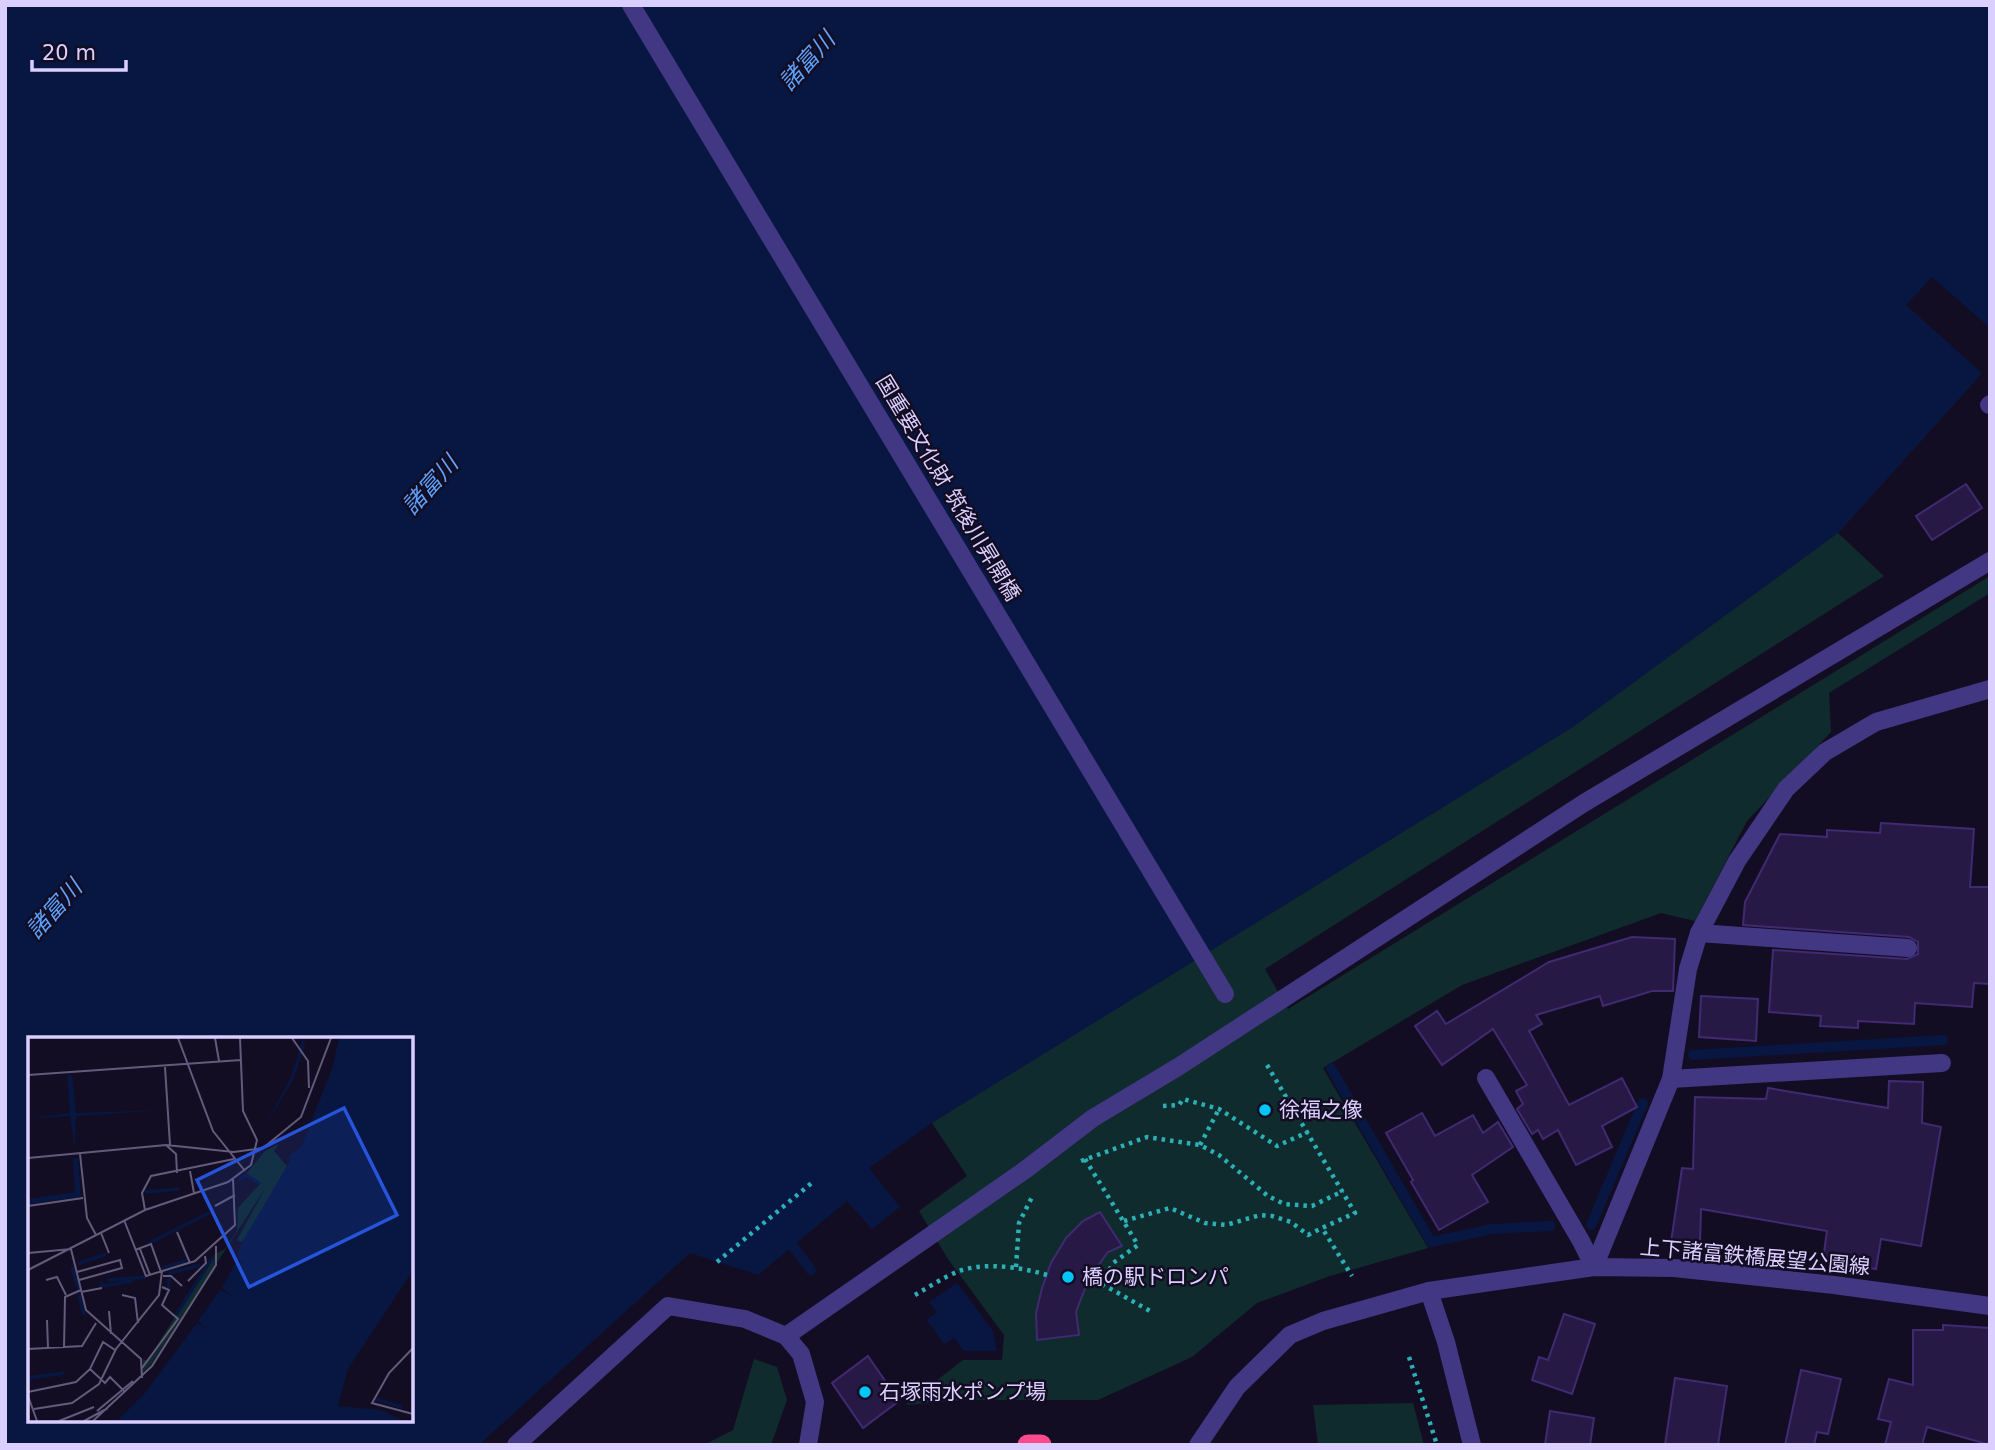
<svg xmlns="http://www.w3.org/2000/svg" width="1995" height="1450" viewBox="0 0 1995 1450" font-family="'DejaVu Sans','Noto Sans JP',sans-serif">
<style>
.green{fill:#102b2d}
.water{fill:#081741;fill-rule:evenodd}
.pier{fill:#130d23}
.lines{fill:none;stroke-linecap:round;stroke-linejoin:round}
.stream{stroke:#081741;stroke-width:10}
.building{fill:#271945;stroke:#402a71;stroke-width:2}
.path{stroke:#2bb0b7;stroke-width:4.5;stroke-dasharray:3.5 5;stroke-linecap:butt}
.minor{stroke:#423783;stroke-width:18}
.highway{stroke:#ff4a8d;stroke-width:21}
.poi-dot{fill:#00c5fa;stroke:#130d23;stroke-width:2.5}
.labels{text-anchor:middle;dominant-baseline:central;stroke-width:5;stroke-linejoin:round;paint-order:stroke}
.street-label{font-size:21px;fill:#dacfff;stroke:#130d23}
.poi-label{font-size:21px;fill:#dacfff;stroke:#130d23;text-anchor:start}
.water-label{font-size:23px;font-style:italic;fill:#5da2ff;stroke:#130d23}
.inset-river{fill:none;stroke:#081741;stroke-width:3.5}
.inset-road{fill:none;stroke:#635b7b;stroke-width:2}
.view{fill:#2654da;fill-opacity:0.15;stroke:#2654da;stroke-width:3.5}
.inset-edge{fill:none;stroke:#dacfff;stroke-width:3.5}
</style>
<rect width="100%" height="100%" fill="#130d23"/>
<g class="green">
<path d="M1982 373 1838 533 1884 576 1265 969 1288 1009 1990 576V593L1829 693 1831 732 1747 821 1695 921 1661 913 1462 985 1323 1068 1428 1248 1330 1276 1257 1303 1192 1357 1098 1400H967L905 1405 963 1360H1002L1004 1335 948 1259 919 1211 967 1176 932 1123 1574 642Z"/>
<path d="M754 1359 777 1367 787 1400 771 1445H704L733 1430Z"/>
<path d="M1413 1403 1424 1445H1318L1313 1405Z"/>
</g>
<g class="water">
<path d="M5 5H1990V328L1932 277 1906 305 1982 373 1838 533 1573 727 932 1123 869 1168 900 1207 872 1229 847 1201 758 1275 690 1254 479 1445H5ZM30 1039H411V1420H30Z"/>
<path d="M957 1283 993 1331 997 1351H964L954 1338 944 1344 927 1320 937 1312 929 1302Z"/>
</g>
<path class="pier" d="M690 1253 758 1275 755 1278 691 1257 484 1445H479Z"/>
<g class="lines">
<g class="stream">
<path d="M1693 1055 1943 1040"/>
<path d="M1331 1068 1431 1242 1492 1229 1550 1226"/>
<path d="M1591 1225 1643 1103"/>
<path d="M786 1237 811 1270"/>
</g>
</g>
<g class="building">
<path d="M1966 484 1982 508 1932 540 1916 516Z"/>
<path d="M1881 823 1974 829 1970 887H1990V984L1974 983 1972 1007 1915 1003 1914 1024 1858 1021V1028L1820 1026 1821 1016 1769 1012 1773 950 1907 959 1918 954V942L1909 937 1743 925 1745 902 1780 834 1827 837V830L1880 833Z"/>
<path d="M1632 937 1675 939 1673 991H1652L1603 1006 1600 996 1536 1015 1542 1024 1529 1031 1569 1105 1622 1078 1637 1107 1602 1126 1612 1147 1576 1165 1558 1130 1543 1139 1538 1130 1532 1134 1517 1109 1523 1104 1516 1091 1527 1085 1493 1029 1442 1065 1415 1026 1437 1011 1446 1024 1549 962Z"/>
<path d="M1701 996 1758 999 1756 1041 1699 1037Z"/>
<path d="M1889 1081 1923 1082 1922 1123 1941 1127 1921 1246 1881 1239 1876 1269 1823 1260 1827 1231 1701 1209 1700 1243 1671 1242 1682 1168 1693 1169 1695 1097 1766 1099 1768 1088 1888 1108Z"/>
<path d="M1422 1113 1435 1136 1473 1115 1483 1133 1498 1122 1513 1147 1472 1175 1488 1202 1439 1230 1411 1182 1413 1180 1386 1133Z"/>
<path d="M1100 1212 1122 1246 1108 1252 1089 1278 1076 1312 1079 1335 1037 1340 1036 1313 1042 1288 1051 1263 1066 1238 1083 1221Z"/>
<path d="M1564 1314 1595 1324 1572 1394 1532 1380 1539 1357 1548 1360Z"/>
<path d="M1943 1325 1990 1328V1445L1927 1427 1922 1445H1885L1891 1422 1878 1419 1889 1379 1913 1385V1330H1943Z"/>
<path d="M868 1356 899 1401 863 1428 832 1383Z"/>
<path d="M1801 1370 1841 1379 1828 1434 1817 1432 1814 1445H1785Z"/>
<path d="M1675 1378 1727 1386 1718 1445H1665Z"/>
<path d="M1550 1411 1594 1418 1590 1445H1545Z"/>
</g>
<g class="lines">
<g class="path">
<path d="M1267 1065 1355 1213 1322 1228 1352 1276"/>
<path d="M1163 1106 1179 1105 1183 1099 1219 1109 1277 1146 1308 1132"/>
<path d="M1200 1145 1219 1109"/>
<path d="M1085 1159 1138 1245 1113 1263 1102 1284 1089 1278"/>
<path d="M1081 1161 1147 1137 1200 1145 1219 1155 1268 1196 1284 1204 1312 1206 1343 1191"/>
<path d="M1124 1221 1170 1208 1205 1223 1226 1225 1260 1215 1272 1216 1291 1222 1308 1235 1322 1228"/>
<path d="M717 1262 814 1181"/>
<path d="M1016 1267 1019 1223 1032 1197"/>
<path d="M1102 1284 1150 1311"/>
<path d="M915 1295C929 1287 944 1277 959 1271 985 1262 1021 1267 1047 1275"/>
<path d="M1409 1357 1437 1445"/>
</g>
<g class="minor">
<path d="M631 5 1225 994"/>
<path d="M1989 405 1990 404"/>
<path d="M1699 933 1908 948"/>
<path d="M1486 1078 1581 1241 1594 1267"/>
<path d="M1671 1079 1942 1063"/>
<path d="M1594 1267 1671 1079 1688 969 1699 933 1737 861 1786 789 1825 752 1876 722 1990 689"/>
<path d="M1429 1291 1446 1342 1472 1445"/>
<path d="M786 1336 1025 1170 1093 1118 1178 1067 1584 803 1990 561"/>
<path d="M516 1445 668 1306 745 1319 786 1336 801 1354 815 1402 808 1445"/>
<path d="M1198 1445 1237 1387 1290 1335 1323 1321 1429 1291 1594 1267 1674 1268 1834 1285 1990 1306"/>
</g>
<path class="highway" d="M1028 1445H1041"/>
</g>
<g class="poi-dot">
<circle cx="1265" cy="1110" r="7"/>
<circle cx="1068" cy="1277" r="7"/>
<circle cx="865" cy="1392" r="7"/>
</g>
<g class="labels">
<g class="street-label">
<text transform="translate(948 488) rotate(59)">国重要文化財 筑後川昇開橋</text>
<text transform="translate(1755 1257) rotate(5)">上下諸富鉄橋展望公園線</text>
</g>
<g class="poi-label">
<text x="1279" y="1110">徐福之像</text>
<text x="1082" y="1277">橋の駅ドロンパ</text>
<text x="879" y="1392">石塚雨水ポンプ場</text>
</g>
<g class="water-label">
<text transform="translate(807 61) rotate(-48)">諸富川</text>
<text transform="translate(430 485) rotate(-48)">諸富川</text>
<text transform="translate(54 909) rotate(-48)">諸富川</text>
</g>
</g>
<g transform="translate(28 1037)">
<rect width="385" height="385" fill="#130d23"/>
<path d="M251 107 246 114 259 129 209 222 214 205 209 203 238 150 124 326 115 335V322L119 324 187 217 197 212 209 193 210 171 232 147 218 137 237 114Z" fill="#102b2d"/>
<path d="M275 1 277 8 265 43 233 96 263 40ZM311 1H385V233L320 332 310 369 353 373 375 384H89L117 356 169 286 178 292 170 284 192 253 206 260 194 251 208 225 216 227 209 222 214 205 262 124 260 119 273 110 305 29ZM39 38H44L48 76 138 73 48 79 47 113 42 79 0 82 42 76ZM45 121H50L53 160 0 167V162L47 155Z" fill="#081741"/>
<path d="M305 20 273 110 267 111 272 103Z" fill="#130d23"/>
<path class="inset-river" d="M211 143 218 138 232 147M117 155 151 152M121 206 181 176M50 227 78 217M44 230 50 252M134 231 159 224M79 243 118 240M73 245 74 249 105 244M140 252 142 236 172 228M51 257 56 278M148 278 185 220M0 341 36 336M347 362 374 370"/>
<path class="inset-road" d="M150 1 185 94 217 134M187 1 191 24M264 1 280 24 281 51M137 30 142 108M0 38 213 23M138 108 148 117 149 136M52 117 59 181 68 198M0 121 138 108 206 115 235 111 273 80 303 1M162 134 166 156M0 169 55 161M187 169 207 158M117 173 114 156 123 139 206 122M96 183 118 239 167 224 207 188 205 142M149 195 162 226M73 196 81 216M112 212 122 238M107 213 123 207 133 235M0 216 43 212 58 273 113 322 114 341M0 233 117 173 200 145 223 128 229 103 215 74 212 1M49 235 92 223 94 231 51 243M135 239H143L154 249M18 243 29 240 38 258M160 244 178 226 177 219M53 255 74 251M94 258 107 261 110 286M81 274 83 297M19 283 20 311M36 310 37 260 53 253M385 311 361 336 344 366 385 377M0 312 54 309 68 286M114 331 150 282 134 268 141 253 134 250M62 332 77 346 82 340 96 354M0 355 48 345 62 332 75 305 87 313M0 359 9 384M6 372 44 366 71 347 88 312 131 258 134 234M69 374 105 344M31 384 66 370M56 384 80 371M65 384 124 329 188 228V209"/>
<path class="view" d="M316 71 369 178 221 250 169 143Z"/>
<rect width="385" height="385" class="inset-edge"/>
</g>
<rect width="1995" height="1450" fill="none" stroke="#dacfff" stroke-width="14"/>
<path d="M32 60v10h94v-10" fill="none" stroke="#dacfff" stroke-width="3.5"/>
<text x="42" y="60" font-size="21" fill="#dacfff" stroke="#130d23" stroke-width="5" paint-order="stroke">20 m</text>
</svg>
